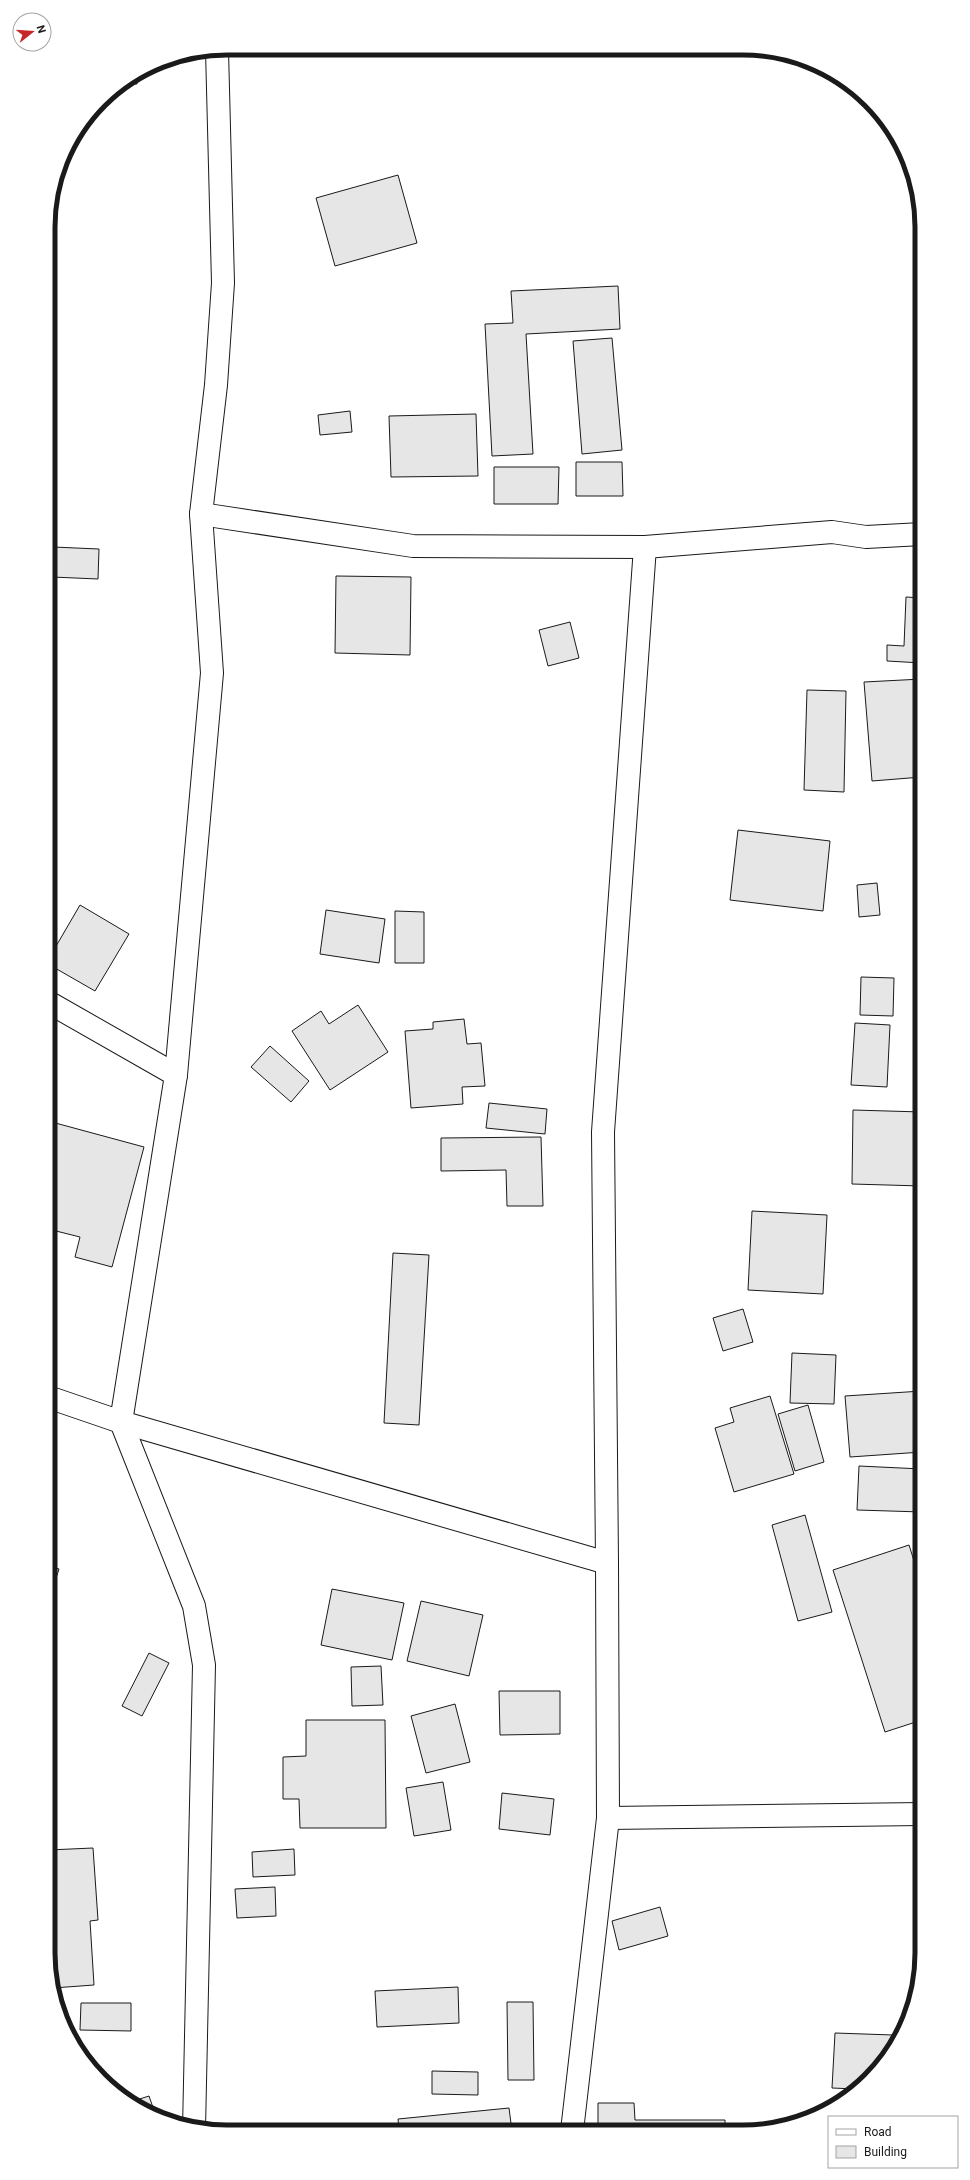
<svg xmlns="http://www.w3.org/2000/svg" width="970" height="2180" viewBox="0 0 970 2180" font-family="Roboto,sans-serif">
<style>
.building{fill:#e6e6e6;stroke:#1a1a1a}
.lines{fill:none;stroke-linecap:round;stroke-linejoin:round}
.street-casing{stroke:#1a1a1a;stroke-width:24}
.street{stroke:#fff;stroke-width:22}
.rim{fill:none;stroke:#1a1a1a;stroke-width:5}
</style>
<rect width="100%" height="100%" fill="#fff"/>
<g class="building">
<path d="M665 51H772L665 56Z"/>
<path d="M137 75V84H122Z"/>
<path d="M398 175 417 243 335 266 316 198Z"/>
<path d="M618 286 620 329 526 334 533 454 492 456 485 324 513 323 511 291Z"/>
<path d="M612 338 622 450 582 454 573 341Z"/>
<path d="M350 411 352 432 320 435 318 415Z"/>
<path d="M476 414 478 476 391 477 389 416Z"/>
<path d="M576 462H622L623 496H576Z"/>
<path d="M494 467H559L558 504H494Z"/>
<path d="M53 547 99 549 98 579 52 577Z"/>
<path d="M336 576 411 577 410 655 335 653Z"/>
<path d="M906 597 922 598V663L887 661V645L904 646Z"/>
<path d="M570 622 579 658 548 666 539 630Z"/>
<path d="M922 679V777L872 781 864 682Z"/>
<path d="M807 690 846 691 844 792 804 790Z"/>
<path d="M738 830 830 841 823 911 730 900Z"/>
<path d="M877 883 880 915 859 917 857 885Z"/>
<path d="M80 905 129 934 95 991 48 964V960Z"/>
<path d="M326 910 385 919 379 963 320 954Z"/>
<path d="M395 911 424 912V963H395Z"/>
<path d="M861 977 894 978 893 1016 860 1015Z"/>
<path d="M358 1005 388 1052 330 1090 292 1031 321 1011 329 1024Z"/>
<path d="M464 1019 467 1044 481 1043 485 1086 462 1087 463 1104 411 1108 405 1031 433 1029V1022Z"/>
<path d="M855 1023 890 1025 887 1087 851 1085Z"/>
<path d="M270 1046 309 1081 291 1102 251 1067Z"/>
<path d="M489 1103 547 1109 545 1134 486 1128Z"/>
<path d="M853 1110 922 1112V1186L852 1184Z"/>
<path d="M48 1121 144 1147 112 1267 75 1257 80 1237 48 1229Z"/>
<path d="M541 1137 543 1206H507L506 1170 441 1171V1138Z"/>
<path d="M752 1211 827 1215 823 1294 748 1290Z"/>
<path d="M393 1253 429 1255 419 1425 384 1423Z"/>
<path d="M743 1309 753 1342 723 1351 713 1318Z"/>
<path d="M792 1353 836 1355 834 1404 790 1403Z"/>
<path d="M922 1391V1452L850 1457 845 1396Z"/>
<path d="M770 1396 794 1474 734 1492 715 1428 734 1422 730 1408Z"/>
<path d="M808 1405 824 1462 795 1471 778 1414Z"/>
<path d="M859 1466 922 1469V1512L857 1510Z"/>
<path d="M805 1515 832 1612 798 1621 772 1525Z"/>
<path d="M909 1545 922 1586V1672L914 1675 922 1697V1720L885 1732 833 1570Z"/>
<path d="M48 1565 59 1569 48 1603Z"/>
<path d="M332 1589 404 1603 392 1660 321 1645Z"/>
<path d="M421 1601 483 1615 469 1676 407 1661Z"/>
<path d="M149 1653 169 1663 142 1716 122 1706Z"/>
<path d="M381 1666 383 1705 352 1706 351 1667Z"/>
<path d="M499 1691H560V1734L500 1735Z"/>
<path d="M455 1704 470 1762 426 1773 411 1716Z"/>
<path d="M48 1711 56 1713 48 1747Z"/>
<path d="M306 1720H385L386 1828H300L299 1799H283V1757L306 1756Z"/>
<path d="M443 1782 451 1830 414 1836 406 1788Z"/>
<path d="M502 1793 554 1799 550 1835 499 1829Z"/>
<path d="M93 1848 98 1920 90 1921 94 1985 53 1988 48 1953V1850Z"/>
<path d="M294 1849 295 1875 253 1877 252 1852Z"/>
<path d="M275 1887 276 1916 237 1918 235 1889Z"/>
<path d="M660 1907 668 1936 619 1950 612 1921Z"/>
<path d="M458 1987 459 2023 377 2027 375 1991Z"/>
<path d="M507 2002H533L534 2080H508Z"/>
<path d="M81 2003H131V2031L80 2030Z"/>
<path d="M835 2033 893 2035V2049L885 2062 856 2089 832 2088Z"/>
<path d="M432 2071 478 2072V2095L432 2094Z"/>
<path d="M149 2096 156 2116 148 2114 130 2102Z"/>
<path d="M598 2103H634L635 2120H725V2132L598 2131Z"/>
<path d="M509 2108 512 2131 399 2130 398 2119Z"/>
</g>
<g class="lines">
<defs>
<g id="street">
<path d="M201 514 413 546 645 547 832 532 866 537 922 534"/>
<path d="M48 1002 176 1075"/>
<path d="M48 1397 121 1422 607 1563 608 1818 922 1814"/>
<path d="M607 1563 603 1132 645 547"/>
<path d="M194 2129 204 1665 194 1606 121 1422 176 1075 212 673 201 514 216 385 223 283 217 50"/>
<path d="M572 2131 608 1818"/>
</g>
</defs>
<use href="#street" class="street-casing"/>
<use href="#street" class="street"/>
</g>
<path d="M0 0H970V2180H0ZM227 55H743A172 172 0 0 1 915 227V1953A172 172 0 0 1 743 2125H227A172 172 0 0 1 55 1953V227A172 172 0 0 1 227 55Z" fill="#fff" fill-rule="evenodd"/>
<path class="rim" d="M227 55H743A172 172 0 0 1 915 227V1953A172 172 0 0 1 743 2125H227A172 172 0 0 1 55 1953V227A172 172 0 0 1 227 55Z"/>
<rect x="828" y="2116" width="130" height="52" fill="#ffffff" stroke="#a3a3a3"/>
<rect x="836" y="2129" width="20" height="6" fill="#ffffff" stroke="#a3a3a3"/>
<text x="864" y="2136" font-size="12" fill="#1a1a1a">Road</text>
<rect x="836" y="2146" width="20" height="12" fill="#e6e6e6" stroke="#a3a3a3"/>
<text x="864" y="2156" font-size="12" fill="#1a1a1a">Building</text>
<g transform="translate(32 32) rotate(73)"><circle r="19" fill="#ffffff" stroke="#a3a3a3"/>
<path d="M0-3L7 15L0 10L-7 15Z" fill="#c62828"/>
<text y="-6" font-size="11" font-weight="bold" text-anchor="middle" fill="#1a1a1a">N</text>
</g>
</svg>
